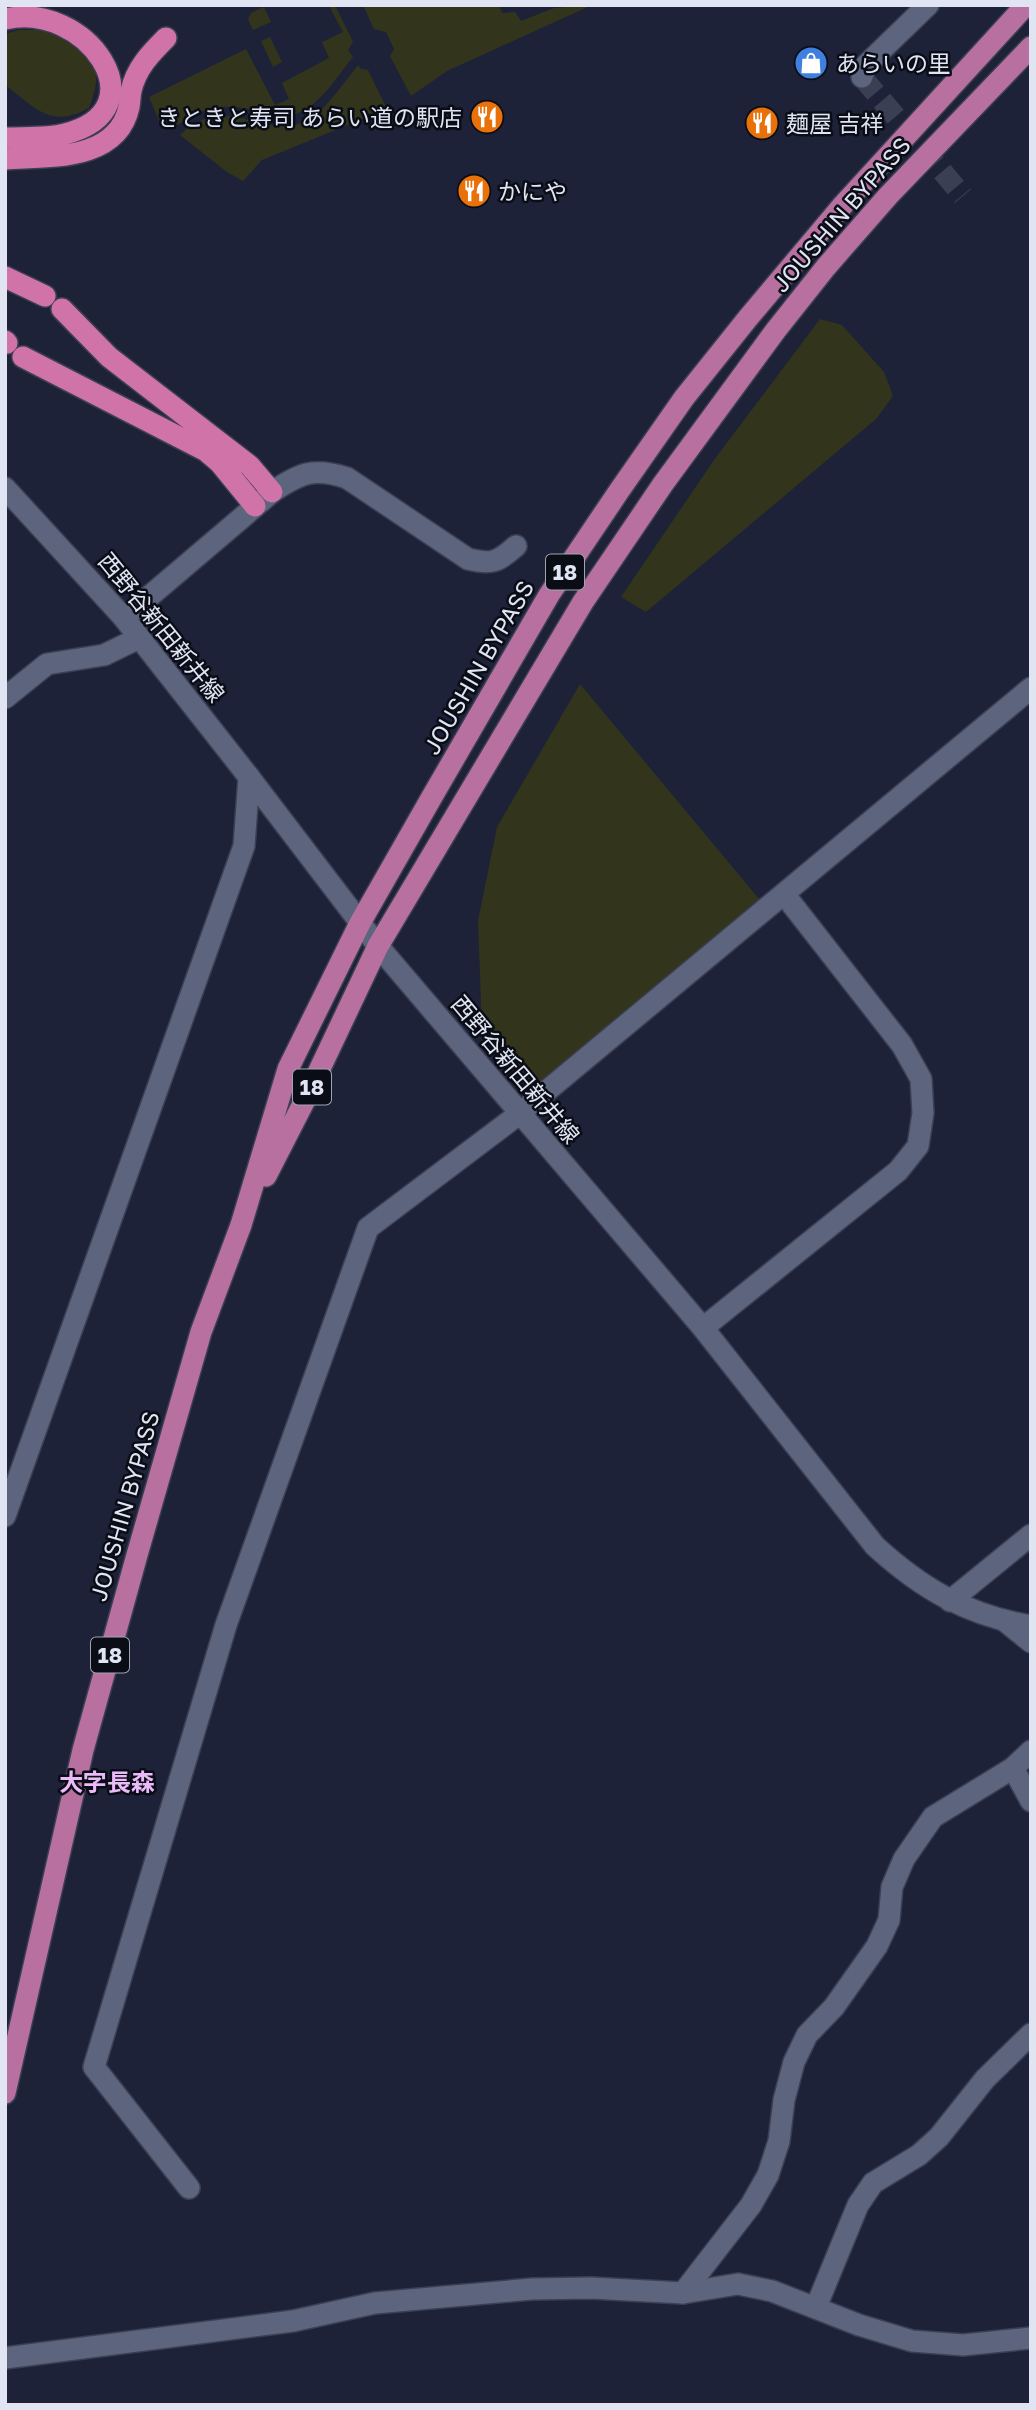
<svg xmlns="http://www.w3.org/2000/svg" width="1036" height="2410" viewBox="0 0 1036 2410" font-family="'Golos Text','Noto Sans JP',sans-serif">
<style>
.green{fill:#32351c}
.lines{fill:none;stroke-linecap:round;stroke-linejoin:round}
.minor-tunnel{stroke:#3a3f54;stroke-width:21;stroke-dasharray:21 10;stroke-linecap:butt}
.minor-casing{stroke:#3c3f52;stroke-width:24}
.tertiary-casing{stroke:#3c3f52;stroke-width:24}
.secondary-casing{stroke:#3c3f52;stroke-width:24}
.trunk-casing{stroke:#3c3f52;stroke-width:24}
.motorway-casing{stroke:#3c3f52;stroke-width:24}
.minor{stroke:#5d647e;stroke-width:21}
.tertiary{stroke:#5d647e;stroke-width:21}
.secondary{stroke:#5d647e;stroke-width:21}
.trunk{stroke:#b870a0;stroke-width:21}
.motorway{stroke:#cf73a9;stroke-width:21}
.labels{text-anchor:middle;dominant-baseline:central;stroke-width:5;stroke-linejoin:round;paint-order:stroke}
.shield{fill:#0a0d16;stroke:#a0a4b1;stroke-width:2}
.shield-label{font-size:21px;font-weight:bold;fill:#e0e4f3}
.poi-label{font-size:23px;fill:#e0e4f3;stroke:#0a0d16;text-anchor:start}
.street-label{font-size:23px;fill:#e0e4f3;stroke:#0a0d16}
.neighbourhood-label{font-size:24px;font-weight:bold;fill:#eabaf9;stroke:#0a0d16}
</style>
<rect width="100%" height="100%" fill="#1d2238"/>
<g class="green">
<path d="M363 5H499L502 13 515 12 521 21 554 8 592 5 447 71 411 96 390 56 394 49 386 32 374 29Z"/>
<path d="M329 6 336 7 353 42 348 50 353 57C338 75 324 99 304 110 272 128 265 109 236 107 207 105 194 114 171 129L159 121 149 97 246 49 275 105 289 99 282 83 329 58 322 42 343 32Z"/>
<path d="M264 7 271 22 253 30 248 19 251 13Z"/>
<path d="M19 30H43L75 37C96 67 103 71 89 108 50 129 36 108 5 85V34Z"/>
<path d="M270 37 282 62 273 67 261 41Z"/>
<path d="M358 65 361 69 368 70 387 109 262 160 243 181 227 172 180 135C230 88 265 147 311 118 330 105 344 82 358 65Z"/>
<path d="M820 319 842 325 884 372 893 396 876 419 646 612 621 597 714 460Z"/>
<path d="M580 684 759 899 531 1089 482 1029 478 921 497 827Z"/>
</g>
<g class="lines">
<path class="minor-tunnel" d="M862 77 963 196"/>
<defs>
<g id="minor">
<path d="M862 77 866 65 928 5"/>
<path d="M124 618 272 492C300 473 314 467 347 478L468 559C492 565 498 562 516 546"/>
<path d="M5 698 47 664 104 655 139 638"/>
<path d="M5 1516 244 846 249 777"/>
<path d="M950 1601 1031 1535"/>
<path d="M1005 1621 1031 1642"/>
<path d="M1013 1768 1031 1801"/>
<path d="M189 2188 94 2067 226 1625 368 1228 519 1114 1031 688"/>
<path d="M683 2293 751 2205 768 2175 779 2141 784 2100 794 2062 807 2035 834 2007 877 1946 889 1920 892 1887 904 1859 933 1817 1013 1768 1031 1751"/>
<path d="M816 2307 858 2205 873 2183 919 2155 939 2137 985 2079 1031 2034"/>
</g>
<g id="tertiary">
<path d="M703 1328 898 1171 918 1146 923 1113 921 1079 902 1045 784 894"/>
<path d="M5 2358 293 2321 375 2303 532 2289 591 2288 683 2293 738 2284 772 2291 859 2325 912 2341 963 2345 1031 2338"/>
</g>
<path id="secondary" d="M5 488 124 618 249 777 378 946 703 1328 875 1546C922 1589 967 1615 1031 1626"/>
<g id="trunk">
<path d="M266 1176 307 1096 378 946 583 602 663 484 776 330 826 267 888 196 1031 47"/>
<path d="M5 2093 83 1750 137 1555 201 1332 241 1225 288 1069 360 923 433 795 549 595 619 491 684 398 748 318 843 205 1026 5"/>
</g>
<g id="motorway">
<path d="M5 19C85 0 163 109 65 134 47 139 24 137 5 138"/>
<path d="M5 159C48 156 117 162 129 107 130 101 130 96 131 91 136 68 151 53 166 38"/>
<path d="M5 277 45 296"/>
<path d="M62 309 109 357 250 466 272 492"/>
<path d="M5 341 7 343"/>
<path d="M23 357 206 451 220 463 255 506"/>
</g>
</defs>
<use href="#minor" class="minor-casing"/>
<use href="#tertiary" class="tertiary-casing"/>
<use href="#secondary" class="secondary-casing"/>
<use href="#trunk" class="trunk-casing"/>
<use href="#motorway" class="motorway-casing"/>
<use href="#minor" class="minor"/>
<use href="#tertiary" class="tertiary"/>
<use href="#secondary" class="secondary"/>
<use href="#trunk" class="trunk"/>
<use href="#motorway" class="motorway"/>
</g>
<defs>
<symbol id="shop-disc" viewBox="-11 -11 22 22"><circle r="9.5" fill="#3f7fe0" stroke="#0a0d16"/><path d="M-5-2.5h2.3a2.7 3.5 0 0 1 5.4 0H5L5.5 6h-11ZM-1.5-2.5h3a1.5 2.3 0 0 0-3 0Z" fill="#fff"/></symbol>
<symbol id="restaurant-disc" viewBox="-11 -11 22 22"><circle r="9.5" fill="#e8710a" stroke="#0a0d16"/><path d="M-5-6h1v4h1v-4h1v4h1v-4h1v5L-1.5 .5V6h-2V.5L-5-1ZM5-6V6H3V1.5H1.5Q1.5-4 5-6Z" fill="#fff"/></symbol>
</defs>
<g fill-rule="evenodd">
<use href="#shop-disc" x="792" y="44" width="38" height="38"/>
<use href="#restaurant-disc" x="468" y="98" width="38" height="38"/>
<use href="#restaurant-disc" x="743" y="104" width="38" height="38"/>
<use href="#restaurant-disc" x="455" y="172" width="38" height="38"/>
</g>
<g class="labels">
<g class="shield">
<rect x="546" y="554.5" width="38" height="35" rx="5"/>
<rect x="293" y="1069.5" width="38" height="35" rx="5"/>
<rect x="91" y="1637.5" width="38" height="35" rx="5"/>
</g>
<g class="shield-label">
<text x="565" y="572">18</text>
<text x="312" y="1087">18</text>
<text x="110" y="1655">18</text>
</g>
<g class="poi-label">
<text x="836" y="63">あらいの里</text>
<text x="462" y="117" text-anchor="end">きときと寿司 あらい道の駅店</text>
<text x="786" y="123">麺屋 吉祥</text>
<text x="498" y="191">かにや</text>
</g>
<g class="street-label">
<text transform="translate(841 214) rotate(-49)">JOUSHIN BYPASS</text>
<text transform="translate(162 627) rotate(51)">西野谷新田新井線</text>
<text transform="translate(478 667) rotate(-60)">JOUSHIN BYPASS</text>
<text transform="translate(516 1069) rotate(50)">西野谷新田新井線</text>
<text transform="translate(124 1506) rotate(-74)">JOUSHIN BYPASS</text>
</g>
<g class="neighbourhood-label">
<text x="107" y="1781">大字長森</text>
</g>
</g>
<rect width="1036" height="2410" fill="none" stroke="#e0e4f3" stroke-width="14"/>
</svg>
